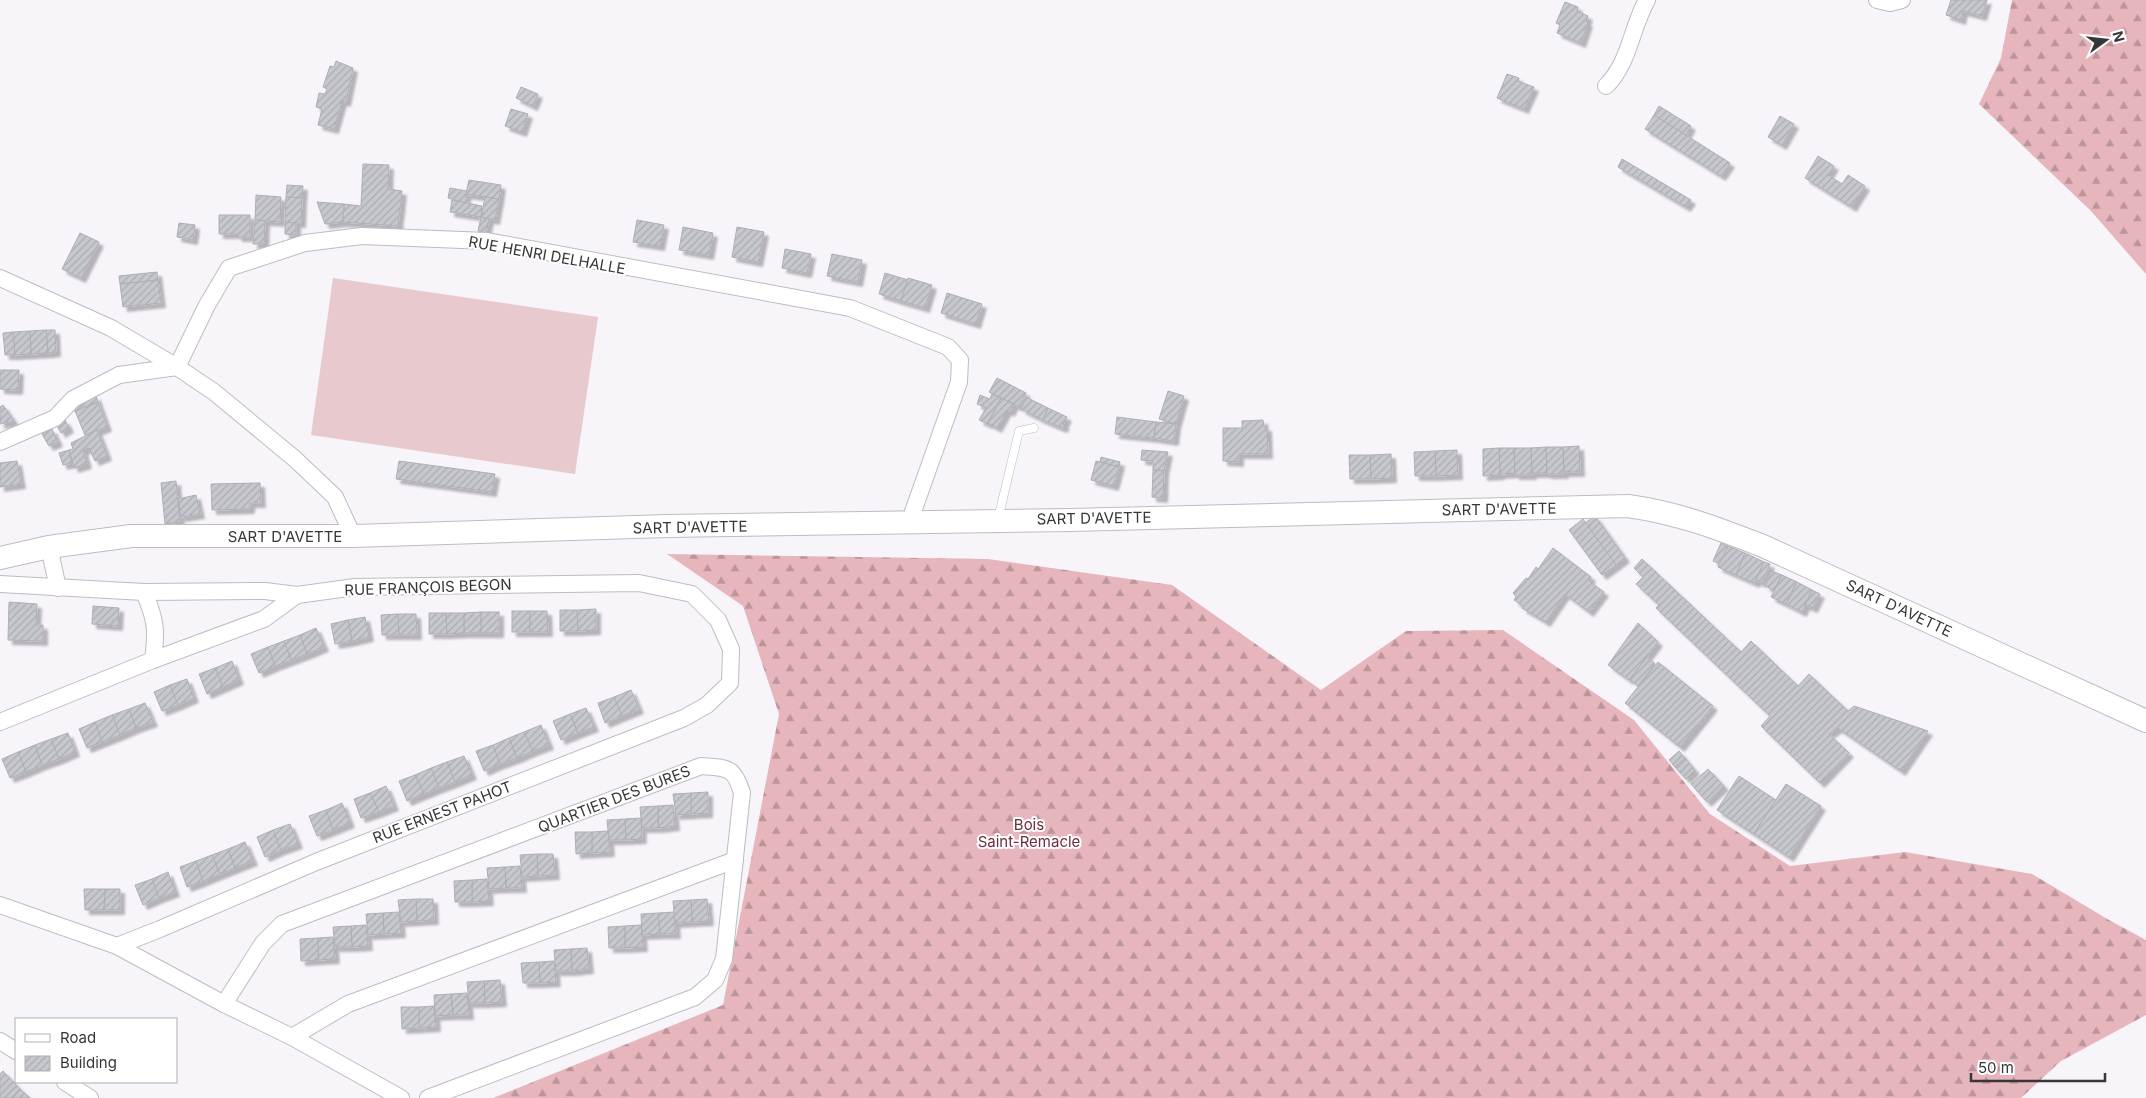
<svg xmlns="http://www.w3.org/2000/svg" width="2146" height="1098" viewBox="0 0 2146 1098" font-family="Inter,sans-serif">
<style>
.forest{fill:url(#forest-firs)}
.pitch{fill:#e8c9ce}
.building{fill:url(#building-hatch);stroke:#adafb5;filter:url(#shadow)}
.lines{fill:none;stroke-linecap:round;stroke-linejoin:round}
.lane-casing{stroke:#bebcc2;stroke-width:9}
.street-casing{stroke:#bebcc2;stroke-width:18}
.secondary-casing{stroke:#bebcc2;stroke-width:24}
.lane{stroke:#fff;stroke-width:8}
.street{stroke:#fff;stroke-width:16}
.secondary{stroke:#fff;stroke-width:22}
.labels{text-anchor:middle;dominant-baseline:central;stroke-width:4;stroke-linejoin:round;paint-order:stroke}
.street-label{font-size:15px;fill:#373638;stroke:#fff}
.park-label{font-size:15px;fill:#6c2f3d;stroke:#fff}
</style>
<defs>
<pattern id="forest-firs" width="22" height="20" patternUnits="userSpaceOnUse" patternTransform="scale(1.25)"><rect width="22" height="20" fill="#e7b6bd"/><path d="M5 1l3.5 6h-7zM16 11l3.5 6h-7z" fill="#bc959b"/></pattern>
<pattern id="building-hatch" width="6" height="6" patternUnits="userSpaceOnUse" patternTransform="scale(1.25)"><rect width="6" height="6" fill="#c6c8ce"/><path d="M-1 1l2-2M0 6l6-6M5 7l2-2" fill="none" stroke="#abacb2"/></pattern>
<filter id="shadow"><feDropShadow dx="4.5" dy="4.5" stdDeviation="1" flood-color="#0004"/></filter>
</defs>
<rect width="100%" height="100%" fill="#f7f4fa"/>
<g class="forest">
<path d="M2012 0H2146V274L2091 211 1979 104 2001 58Z"/>
<path d="M667 554 988 559 1172 585 1321 690 1406 631 1503 630 1634 720 1710 814 1790 866 1905 852 2032 874 2109 920 2146 940V1015L2061 1061 2021 1098H493L723 1005 779 714 743 606Z"/>
</g>
<path class="pitch" d="M333 278 598 317 575 474 311 435Z"/>
<g class="building">
<path d="M1951 0H1987L1982 16 1963 11 1961 20 1946 15Z"/>
<path d="M1565 2 1578 7 1577 11 1588 16 1586 21 1588 23 1581 43 1557 33 1560 25 1556 23Z"/>
<path d="M336 61 353 68 346 102 342 101 334 129 318 125 322 109 316 107 319 93 325 94 327 89 323 87 330 66 334 67Z"/>
<path d="M1507 74 1519 78 1518 81 1534 87 1524 109 1497 98Z"/>
<path d="M521 87 538 94 533 106 516 98Z"/>
<path d="M1659 106 1691 126 1686 135 1654 115Z"/>
<path d="M511 109 528 114 522 132 505 126Z"/>
<path d="M1654 115 1730 163 1721 176 1645 129Z"/>
<path d="M1780 116 1794 124 1782 145 1768 137Z"/>
<path d="M1818 156 1834 166 1828 175 1842 184 1848 175 1865 186 1852 207 1805 178Z"/>
<path d="M1622 159 1691 200 1686 207 1618 167Z"/>
<path d="M363 164 389 165 388 189 402 191 398 226 343 222 344 204 361 206Z"/>
<path d="M469 180 501 185 499 199 466 194Z"/>
<path d="M287 185 303 186 302 198 286 197Z"/>
<path d="M450 188 467 191 465 203 448 198Z"/>
<path d="M256 195 281 197 280 222 255 220Z"/>
<path d="M286 197 302 198 301 223 285 222Z"/>
<path d="M485 197 499 199 495 220 481 217Z"/>
<path d="M452 200 482 206 481 217 450 212Z"/>
<path d="M317 202 344 204 343 222 325 224Z"/>
<path d="M219 215H250V237H238L237 234H219Z"/>
<path d="M481 217 489 219 486 233 478 231Z"/>
<path d="M255 220 265 221 264 244H253Z"/>
<path d="M637 220 664 225 660 246 633 242Z"/>
<path d="M285 222 296 223V235L285 234Z"/>
<path d="M179 223 195 225 193 240 177 237Z"/>
<path d="M683 227 713 233 709 255 679 250Z"/>
<path d="M737 227 764 232 758 262 732 257Z"/>
<path d="M80 233 99 242 81 278 62 269Z"/>
<path d="M785 249 811 254 807 273 782 268Z"/>
<path d="M832 254 862 260 858 282 827 276Z"/>
<path d="M157 272 158 280 120 284 119 276Z"/>
<path d="M885 273 908 280 901 301 879 294Z"/>
<path d="M908 278 932 285 925 308 901 301Z"/>
<path d="M158 280 161 303 123 307 120 284Z"/>
<path d="M947 293 982 304 976 324 941 313Z"/>
<path d="M46 330H55L56 352 48 353Z"/>
<path d="M46 330 48 353 31 354 30 331Z"/>
<path d="M30 331 31 354 15 355 13 332Z"/>
<path d="M13 332 15 355H5L3 333Z"/>
<path d="M0 370H19L18 390 0 389Z"/>
<path d="M997 378 1026 393 1019 407 989 392Z"/>
<path d="M1168 391 1184 396 1176 424 1159 419Z"/>
<path d="M992 394 1001 398 988 424 979 420 986 408 977 404 980 395 990 399Z"/>
<path d="M96 396 98 402 75 411 73 405Z"/>
<path d="M1026 397 1048 408 1043 420 1021 409Z"/>
<path d="M1001 398 1014 404 1010 412 1007 410 997 428 988 423Z"/>
<path d="M98 402 107 427 85 435 75 411Z"/>
<path d="M3 405 14 421 0 424V407Z"/>
<path d="M1048 408 1067 417 1063 425 1065 426 1062 428 1043 420Z"/>
<path d="M1117 417 1156 422 1154 438 1115 434Z"/>
<path d="M65 420 69 428 61 433 56 424Z"/>
<path d="M1263 420 1264 427H1267L1268 454H1239V462L1223 461V428H1242V421Z"/>
<path d="M1156 422 1176 424 1174 441 1154 438Z"/>
<path d="M52 429 58 442 49 446 42 434Z"/>
<path d="M97 430 107 456 95 461 89 448 83 450 87 464 74 468 69 450 73 449 71 443Z"/>
<path d="M1579 446 1580 472H1564L1563 447Z"/>
<path d="M1546 447 1547 473H1532L1531 448Z"/>
<path d="M1546 447H1563L1564 474H1547Z"/>
<path d="M1499 448H1514L1515 473 1500 474Z"/>
<path d="M1499 448 1500 475 1483 476V449Z"/>
<path d="M1514 448H1531L1532 475H1515Z"/>
<path d="M69 450 72 463 63 465 59 453Z"/>
<path d="M1142 450 1168 452 1164 471 1153 470V461L1141 460Z"/>
<path d="M1457 450 1458 475 1436 476 1435 451Z"/>
<path d="M1435 451 1436 476H1415L1414 452Z"/>
<path d="M1391 454 1392 478 1371 479 1370 455Z"/>
<path d="M1349 455H1370L1371 479H1350Z"/>
<path d="M1101 457 1120 462 1119 467 1100 462Z"/>
<path d="M17 461 21 484 0 487V463Z"/>
<path d="M399 461 495 474 492 492 396 479Z"/>
<path d="M1096 461 1119 467 1114 486 1091 480Z"/>
<path d="M1153 470 1164 471 1163 498 1152 497Z"/>
<path d="M176 481 180 522 165 524 161 483Z"/>
<path d="M260 483 261 503H250V509L212 510 211 484Z"/>
<path d="M196 495 200 514 181 517 178 499Z"/>
<path d="M1595 516 1625 558 1616 565 1585 523Z"/>
<path d="M1583 519 1616 565 1602 575 1569 530Z"/>
<path d="M1721 543 1728 546 1720 564 1713 561Z"/>
<path d="M1728 546 1745 553 1736 575 1718 567Z"/>
<path d="M1553 548 1591 577 1589 581 1604 592 1589 612 1565 594 1546 622 1522 608 1523 606 1514 600 1516 597 1513 593 1526 578 1528 579 1536 567 1538 569Z"/>
<path d="M1745 553 1764 562 1755 583 1736 575Z"/>
<path d="M1642 559 1741 652 1751 641 1798 686 1809 674 1848 711 1854 706 1928 731 1901 771 1838 728 1829 734 1849 753 1820 783 1761 726 1770 716 1656 608 1659 605 1636 584 1643 577 1634 568Z"/>
<path d="M1764 562 1770 564 1762 583 1756 580Z"/>
<path d="M1772 571 1782 575 1774 590 1765 586Z"/>
<path d="M1782 575 1797 582 1786 604 1771 597Z"/>
<path d="M1797 582 1812 590 1802 612 1786 604Z"/>
<path d="M1812 590 1820 594 1813 608 1805 605Z"/>
<path d="M9 602 37 604 36 625H43V641L8 640Z"/>
<path d="M93 606 119 608 118 626 92 624Z"/>
<path d="M596 609V630L578 631 577 610Z"/>
<path d="M560 610H577L578 631H560Z"/>
<rect x="512" y="611" width="18" height="21"/>
<path d="M530 611H547L548 632H530Z"/>
<rect x="481" y="612" width="18" height="21"/>
<path d="M481 612V633H464V613Z"/>
<path d="M429 613H446L447 634H429Z"/>
<path d="M446 613H464V633L447 634Z"/>
<path d="M398 614H416L417 635H399Z"/>
<path d="M398 614 399 635H382L381 615Z"/>
<path d="M365 617 369 637 352 641 348 620Z"/>
<path d="M348 620 352 641 335 644 331 624Z"/>
<path d="M1638 623 1658 642 1629 680 1608 665Z"/>
<path d="M316 628 324 647 307 654 300 635Z"/>
<path d="M300 635 307 654 291 660 284 641Z"/>
<path d="M284 641 291 660 275 666 268 647Z"/>
<path d="M268 647 275 666 259 673 251 654Z"/>
<path d="M1647 657 1655 664 1638 686 1630 679Z"/>
<path d="M232 661 239 680 223 687 215 668Z"/>
<path d="M1658 662 1713 706 1680 747 1625 703Z"/>
<path d="M215 668 223 687 207 694 199 674Z"/>
<path d="M187 679 194 698 178 705 170 685Z"/>
<path d="M170 685 178 705 162 711 154 692Z"/>
<path d="M631 690 639 709 622 716 614 697Z"/>
<path d="M614 697 622 716 605 723 598 703Z"/>
<path d="M145 703 153 722 136 728 129 709Z"/>
<path d="M586 708 594 727 578 733 570 714Z"/>
<path d="M129 709 136 728 120 735 112 715Z"/>
<path d="M570 714 578 733 561 740 553 721Z"/>
<path d="M112 715 120 735 102 742 95 722Z"/>
<path d="M95 722 102 742 87 748 79 729Z"/>
<path d="M541 725 549 745 533 751 524 732Z"/>
<path d="M524 732 533 751 517 758 509 738Z"/>
<path d="M68 733 75 752 59 759 51 739Z"/>
<path d="M509 738 517 758 500 764 493 745Z"/>
<path d="M51 739 59 759 42 765 35 745Z"/>
<path d="M35 745 42 765 26 772 18 752Z"/>
<path d="M493 745 500 764 484 771 476 751Z"/>
<path d="M1679 751 1685 758 1675 767 1669 760Z"/>
<path d="M18 752 26 772 10 778 2 759Z"/>
<path d="M464 756 472 775 455 782 447 762Z"/>
<path d="M1685 758 1695 770 1686 779 1675 767Z"/>
<path d="M447 762 455 782 439 788 431 768Z"/>
<path d="M431 768 439 788 424 794 415 775Z"/>
<path d="M1708 769 1724 786 1707 802 1691 784Z"/>
<path d="M415 775 424 794 407 801 399 781Z"/>
<path d="M1739 776 1776 800 1754 834 1717 810Z"/>
<path d="M1786 784 1821 806 1789 857 1754 834Z"/>
<path d="M386 786 394 806 379 812 370 793Z"/>
<path d="M708 792V813L691 814V793Z"/>
<path d="M370 793 379 812 361 818 354 799Z"/>
<path d="M691 793V814L676 815 673 794Z"/>
<path d="M342 803 350 823 333 830 326 810Z"/>
<path d="M673 805 675 826 658 828V806Z"/>
<path d="M658 806V828H642L640 807Z"/>
<path d="M326 810 333 830 317 836 309 816Z"/>
<path d="M641 818 642 839 626 840 625 819Z"/>
<path d="M625 819 626 840H609L607 820Z"/>
<path d="M290 824 298 844 281 850 273 830Z"/>
<path d="M273 830 281 850 265 857 257 837Z"/>
<path d="M608 831 610 852 592 853V832Z"/>
<path d="M575 832H592V853L576 854Z"/>
<path d="M245 842 253 861 235 868 228 849Z"/>
<path d="M228 849 235 868 220 874 212 855Z"/>
<path d="M537 854H553L555 875 538 876Z"/>
<path d="M537 854 538 876 522 877 520 855Z"/>
<path d="M212 855 220 874 203 881 196 861Z"/>
<path d="M196 861 203 881 187 887 180 867Z"/>
<path d="M520 866 522 888H506L505 867Z"/>
<path d="M505 867 506 888 489 889 487 868Z"/>
<path d="M168 872 175 892 159 898 152 879Z"/>
<path d="M152 879 159 898 143 905 135 885Z"/>
<path d="M487 879 489 901 472 902V880Z"/>
<path d="M472 880V902H455L454 881Z"/>
<path d="M84 889H105L104 910H85Z"/>
<path d="M105 889H120V910H104Z"/>
<path d="M416 899H433L434 920 417 921Z"/>
<path d="M416 899 417 921 401 922 398 900Z"/>
<path d="M707 899 709 921 692 922 691 900Z"/>
<path d="M691 900 692 922 675 923 673 901Z"/>
<path d="M399 912 401 933 384 934 383 913Z"/>
<path d="M674 912 676 934H660L658 913Z"/>
<path d="M383 913 384 934 368 935 366 914Z"/>
<path d="M658 913 660 934 642 935 641 914Z"/>
<path d="M366 925 368 946 352 947 351 926Z"/>
<path d="M641 925 643 947 625 948V926Z"/>
<path d="M351 926 352 947H335L333 927Z"/>
<path d="M625 926V948H609L608 927Z"/>
<path d="M333 937 335 959 318 960V938Z"/>
<path d="M318 938V960L301 961 300 939Z"/>
<path d="M587 948 589 969 572 971 571 949Z"/>
<path d="M571 949 572 971H556L554 950Z"/>
<path d="M554 961 556 982 540 983 539 962Z"/>
<path d="M539 962 540 983H523L521 963Z"/>
<path d="M500 980 502 1002 485 1003 484 981Z"/>
<path d="M484 981 485 1003H469L467 982Z"/>
<path d="M467 993 469 1015H453L451 994Z"/>
<path d="M451 994 453 1015 435 1016 434 995Z"/>
<path d="M434 1006 436 1027 419 1028V1007Z"/>
<path d="M401 1007H419V1028L402 1029Z"/>
<path d="M3 1071 20 1089 11 1098H0V1074Z"/>
<path d="M20 1089 30 1098H11Z"/>
</g>
<g class="lines">
<defs>
<path id="lane" d="M998 519 1019 431 1034 428"/>
<g id="street">
<path d="M1877 0 1890 3 1902 0"/>
<path d="M1606 86C1630 62 1631 28 1647 0"/>
<path d="M0 278 111 328 177 367 214 392 295 459 335 497 353 536"/>
<path d="M0 442 55 418 73 399 119 375 177 367 207 305 229 268 305 243 362 236 487 241 850 308 948 347 960 360 959 382 909 523"/>
<path d="M49 547 58 588"/>
<path d="M0 584 144 592 265 591 297 595"/>
<path d="M144 592C156 620 157 630 153 660"/>
<path d="M0 722 153 660 264 619 297 595 355 587 639 583 692 594 718 620 731 649 730 683 707 705 684 718 316 862 160 929 117 946"/>
<path d="M0 905 117 946 224 1004 292 1037 401 1098"/>
<path d="M224 1004 263 943 282 924 701 766C727 768 734 766 742 793L724 959 715 980 695 997 428 1098"/>
<path d="M292 1037 348 1004 735 860"/>
<path d="M0 1041 16 1051"/>
<path d="M65 1082 90 1098"/>
</g>
<path id="secondary" d="M0 558 49 547 131 536H353L667 526 1070 520 1628 506C1678 513 1717 528 1763 546L2146 721"/>
</defs>
<use href="#lane" class="lane-casing"/>
<use href="#street" class="street-casing"/>
<use href="#secondary" class="secondary-casing"/>
<use href="#lane" class="lane"/>
<use href="#street" class="street"/>
<use href="#secondary" class="secondary"/>
</g>
<g class="labels">
<g class="street-label">
<text transform="translate(547 255) rotate(10)">RUE HENRI DELHALLE</text>
<text transform="translate(1499 509) rotate(-1)">SART D'AVETTE</text>
<text transform="translate(1094 518) rotate(-1)">SART D'AVETTE</text>
<text transform="translate(690 527) rotate(-1)">SART D'AVETTE</text>
<text x="285" y="536">SART D'AVETTE</text>
<text transform="translate(428 587) rotate(-2)">RUE FRANÇOIS BEGON</text>
<text transform="translate(1899 608) rotate(25)">SART D'AVETTE</text>
<text transform="translate(614 799) rotate(-21)">QUARTIER DES BURES</text>
<text transform="translate(442 812) rotate(-21)">RUE ERNEST PAHOT</text>
</g>
<g class="park-label">
<text x="1029" y="824">Bois<tspan x="1029" dy="17">Saint-Remacle</tspan></text>
</g>
</g>
<rect x="15" y="1018" width="162" height="65" fill="#ffffff" stroke="#afafaf"/>
<rect x="25" y="1034" width="25" height="8" fill="#ffffff" stroke="#afafaf"/>
<text x="60" y="1043" font-size="15" fill="#373638">Road</text>
<rect x="25" y="1056" width="25" height="15" fill="url(#building-hatch)" stroke="#afafaf"/>
<text x="60" y="1068" font-size="15" fill="#373638">Building</text>
<g transform="translate(2106 40) rotate(75)" stroke="#ffffff" stroke-width="4" paint-order="stroke">
<path d="M0-4L9 19L0 12L-9 19Z" fill="#373638"/>
<text y="-8" font-size="14" font-weight="bold" text-anchor="middle" fill="#373638">N</text>
</g>
<path d="M1971 1073v8h134v-8" fill="none" stroke="#373638" stroke-width="2.5"/>
<text x="1978" y="1073" font-size="15" fill="#373638" stroke="#ffffff" stroke-width="4" paint-order="stroke">50 m</text>
</svg>
